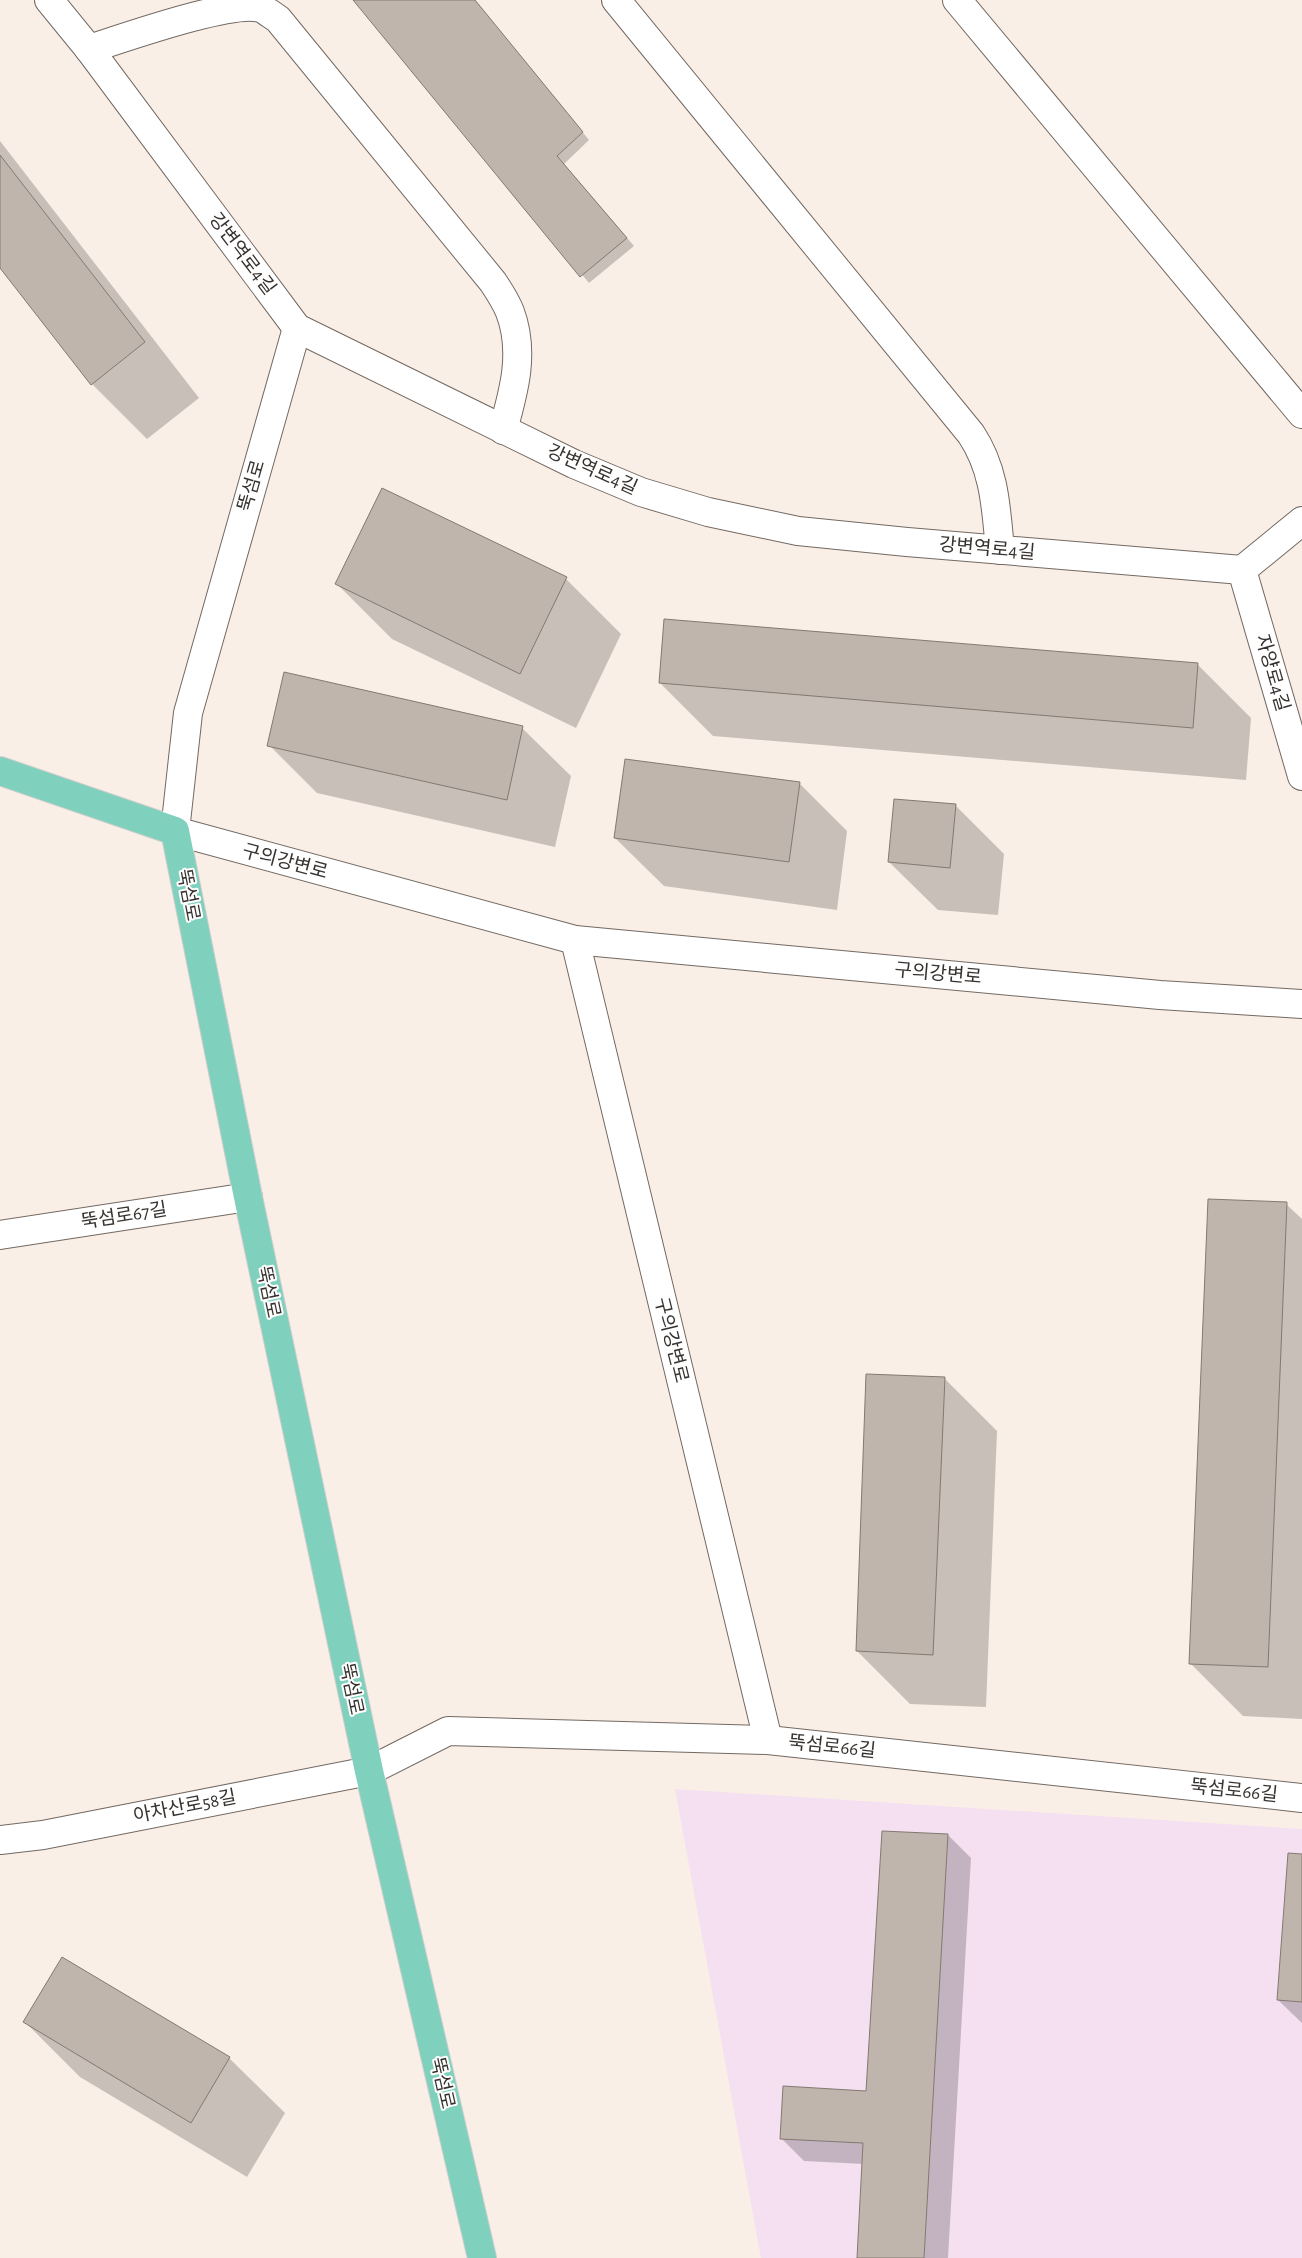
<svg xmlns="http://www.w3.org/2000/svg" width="1302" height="2258" viewBox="0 0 1302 2258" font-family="'Alegreya Sans','Noto Sans KR',sans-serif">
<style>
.education{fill:#f4e0f1}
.shadow{fill:#0003}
.building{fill:#c0b5ad;stroke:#837971}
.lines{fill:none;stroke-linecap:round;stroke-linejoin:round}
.minor-casing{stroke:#736962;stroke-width:30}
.major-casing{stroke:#cfcecd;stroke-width:30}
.minor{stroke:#fff;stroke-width:28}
.major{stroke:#7fd1bd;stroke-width:28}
.labels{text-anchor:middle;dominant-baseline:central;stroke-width:4;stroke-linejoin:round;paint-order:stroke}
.street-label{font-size:19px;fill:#36322f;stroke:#fefefe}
</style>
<rect width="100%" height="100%" fill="#faefe7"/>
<path class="education" d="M675 1789 1302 1829V2258H761Z"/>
<g class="shadow">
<path d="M354 0H474L589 140 564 164 634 246 589 283Z"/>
<path d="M0 141 199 398 147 439 92 384 0 266Z"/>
<path d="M382 489 566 579 621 634 576 728 392 639 337 584Z"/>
<path d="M1198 665 1251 718 1246 780 713 736 660 683Z"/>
<path d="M522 728 571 776 555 847 317 793 269 745Z"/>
<path d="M799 783 847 831 837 910 664 886 615 838Z"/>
<path d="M955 805 1004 854 998 915 938 910 889 862Z"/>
<path d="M1286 1204 1302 1219V1719L1243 1716 1190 1663Z"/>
<path d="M944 1378 997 1431 986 1707 910 1704 857 1651Z"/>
<path d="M948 1835 971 1858 948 2258H858L864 2164 804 2161 781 2138 867 2093Z"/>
<path d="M1302 1856V2023L1278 2000Z"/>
<path d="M25 2022 229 2058 285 2113 247 2177 80 2077Z"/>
</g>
<g class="building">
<path d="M353 0H475L583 132 557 156 627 238 580 277Z"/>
<path d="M0 155 145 342 91 385 0 268Z"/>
<path d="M382 488 567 577 520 674 335 584Z"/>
<path d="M664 619 1198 663 1193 728 659 683Z"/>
<path d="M284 672 523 726 507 800 267 746Z"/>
<path d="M625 759 800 782 789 862 614 838Z"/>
<path d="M894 799 956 804 950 868 888 862Z"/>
<path d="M1208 1199 1287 1202 1268 1667 1189 1664Z"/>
<path d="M866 1374 945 1377 933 1655 856 1651Z"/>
<path d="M882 1831 948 1834 924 2258H857L863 2143 780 2139 783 2086 866 2091Z"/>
<path d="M1288 1853 1302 1854V2002L1277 2000Z"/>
<path d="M62 1957 230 2057 191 2123 23 2022Z"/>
</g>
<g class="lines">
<defs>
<g id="minor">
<path d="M49 0 89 49 297 328 574 464 641 492 708 512 798 531 907 542 1242 570 1302 521"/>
<path d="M616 0 971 434C995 470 996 508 1000 550"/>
<path d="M957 0 1302 414"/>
<path d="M89 49C124 38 230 0 261 8 267 11 273 16 278 19L493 282C499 291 506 302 510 312 525 352 514 391 503 430"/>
<path d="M297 328 188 713 175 831 575 940 1160 995 1302 1004"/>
<path d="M1242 570 1302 776"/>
<path d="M575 940 768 1740"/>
<path d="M0 1235 248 1197"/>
<path d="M0 1840 43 1835 369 1771 448 1731 768 1740 1302 1798"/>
</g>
<path id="major" d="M0 771 175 831 248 1197 369 1771 482 2258"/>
</defs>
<use href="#minor" class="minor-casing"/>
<use href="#major" class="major-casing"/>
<use href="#minor" class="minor"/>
<use href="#major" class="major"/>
</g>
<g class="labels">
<g class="street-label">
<text transform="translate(242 254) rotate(53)">강변역로4길</text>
<text transform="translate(592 470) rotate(24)">강변역로4길</text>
<text transform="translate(252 486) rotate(-74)">뚝섬로</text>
<text transform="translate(987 549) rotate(5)">강변역로4길</text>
<text transform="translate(1272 673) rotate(74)">자양로4길</text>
<text transform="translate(285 862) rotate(15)">구의강변로</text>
<text transform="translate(188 895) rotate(79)">뚝섬로</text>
<text transform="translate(938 974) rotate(5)">구의강변로</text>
<text transform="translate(124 1216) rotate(-9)">뚝섬로67길</text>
<text transform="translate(268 1292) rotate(78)">뚝섬로</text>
<text transform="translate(671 1340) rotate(76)">구의강변로</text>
<text transform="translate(351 1689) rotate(78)">뚝섬로</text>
<text transform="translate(832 1747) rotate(6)">뚝섬로66길</text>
<text transform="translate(1234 1791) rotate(6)">뚝섬로66길</text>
<text transform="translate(185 1807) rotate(-11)">아차산로58길</text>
<text transform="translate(442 2083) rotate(77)">뚝섬로</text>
</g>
</g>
</svg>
